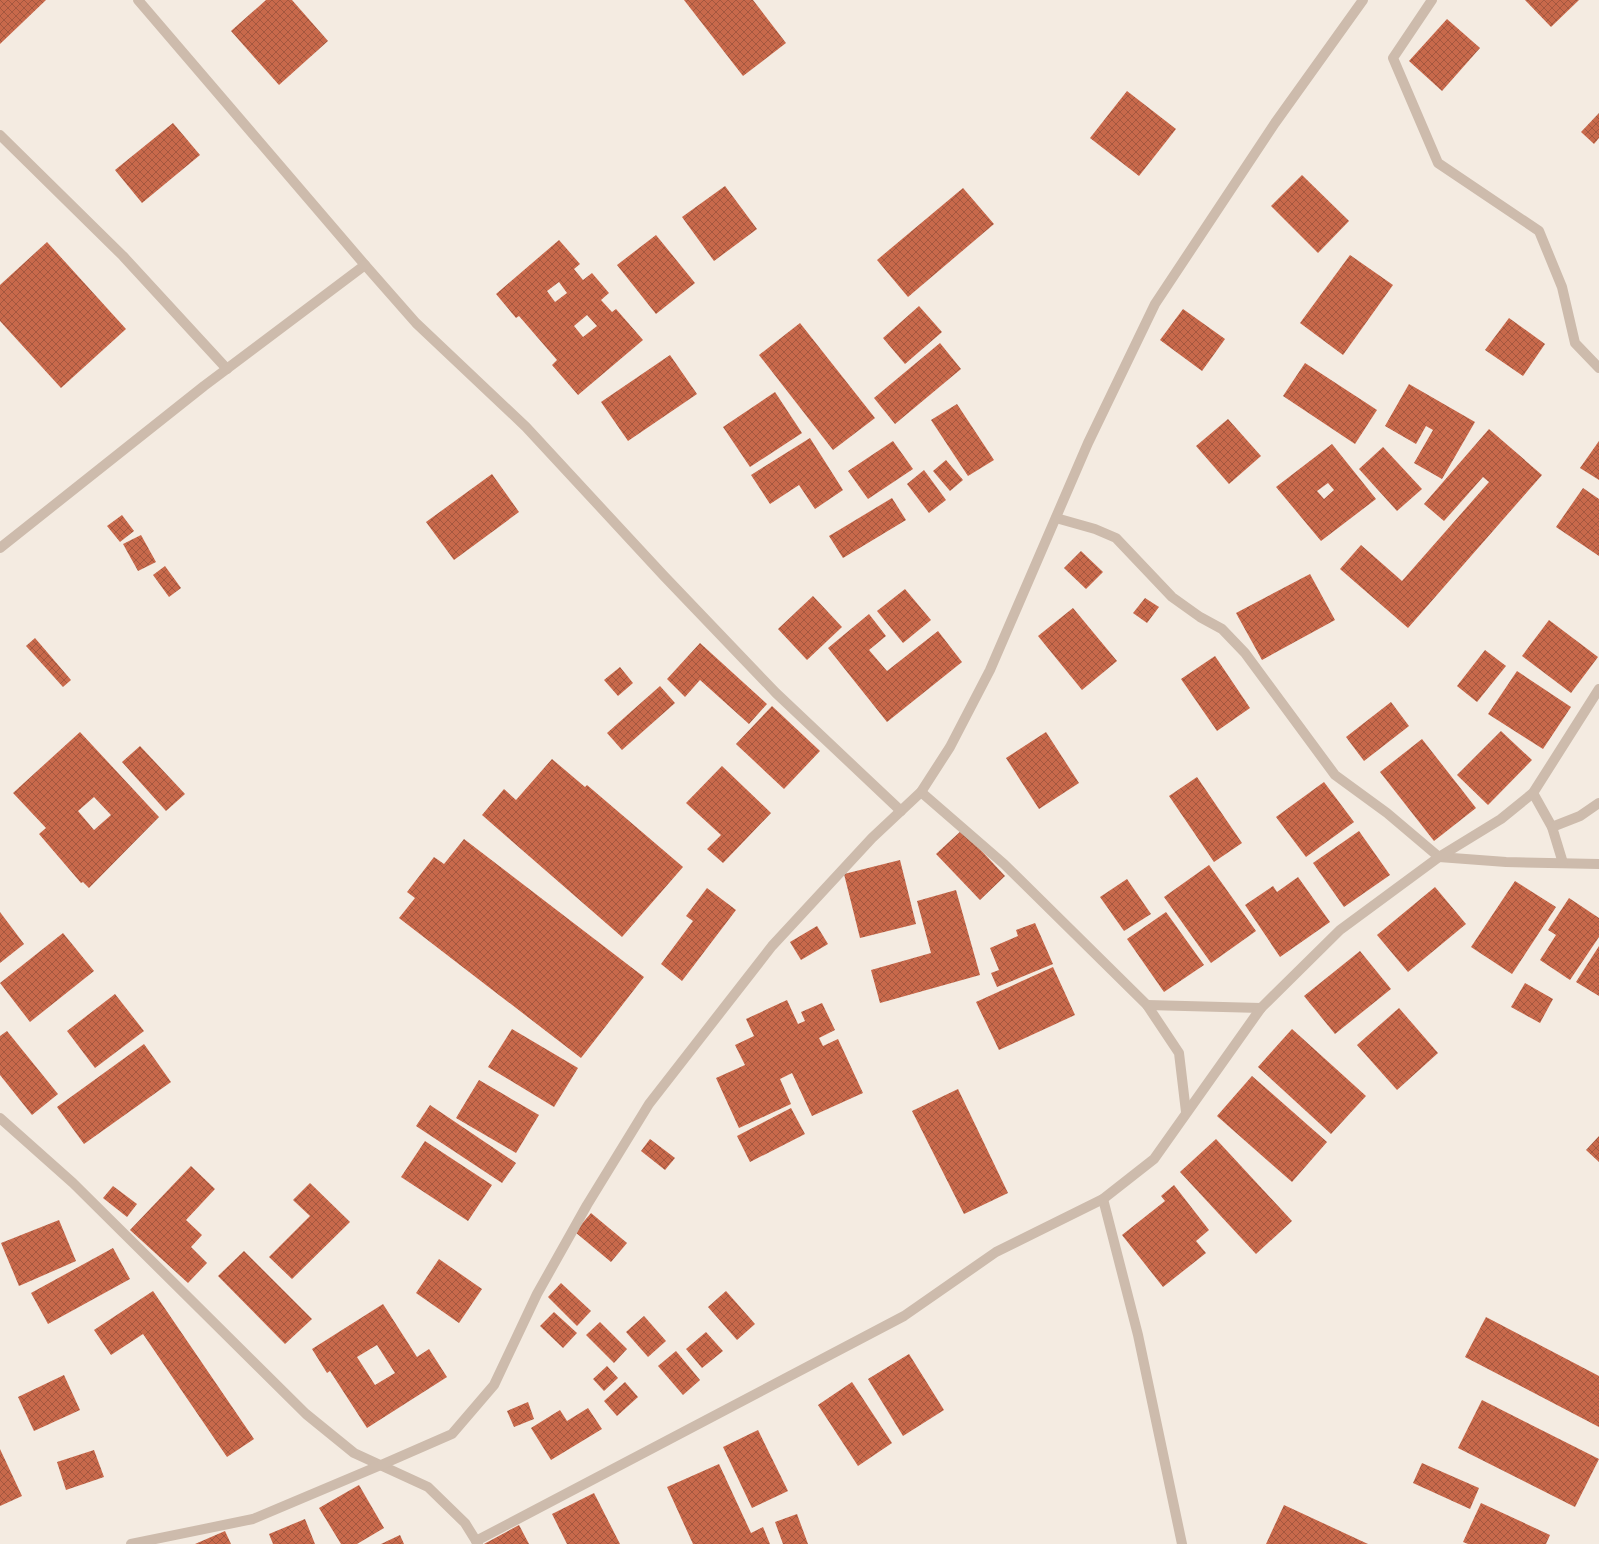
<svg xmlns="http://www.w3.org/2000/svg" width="1599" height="1544" viewBox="0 0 1599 1544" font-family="'DM Sans',sans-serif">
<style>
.building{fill:url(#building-cross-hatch);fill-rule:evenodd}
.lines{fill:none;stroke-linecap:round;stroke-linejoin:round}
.minor{stroke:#cdbbac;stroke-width:10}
</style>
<defs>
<pattern id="building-cross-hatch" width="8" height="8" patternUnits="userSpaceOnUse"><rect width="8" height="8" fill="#c8694b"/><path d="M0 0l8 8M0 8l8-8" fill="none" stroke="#a4573f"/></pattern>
</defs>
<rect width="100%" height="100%" fill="#f4ebe1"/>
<g class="building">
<path d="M0 0H46L0 44Z"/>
<path d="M266 0H292L328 41 279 85 231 31Z"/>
<path d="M684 0H753L786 43 743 76Z"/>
<path d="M1525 0H1579L1551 27Z"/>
<path d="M1447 19 1480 48 1442 91 1409 61Z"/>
<path d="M1127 91 1176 129 1139 176 1090 138Z"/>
<path d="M1599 113V138L1594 144 1581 132Z"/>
<path d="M173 123 200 155 142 203 115 170Z"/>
<path d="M1302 175 1349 221 1318 253 1271 206Z"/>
<path d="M725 186 757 229 714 261 682 217Z"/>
<path d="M963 188 994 224 908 297 877 260Z"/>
<path d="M656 235 695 283 656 314 617 265Z"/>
<path d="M559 240 580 264 574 269 583 280 592 273 609 293 601 300 612 312 616 309 643 340 578 395 552 365 557 360 519 316 516 318 496 294ZM559 282 567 293 555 302 547 291ZM587 315 597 326 583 337 574 326Z"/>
<path d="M47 242 126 329 61 388 0 321V285Z"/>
<path d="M1350 255 1393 285 1343 355 1300 323Z"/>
<path d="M919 306 942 332 905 364 883 338Z"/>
<path d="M1183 309 1225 339 1202 371 1160 340Z"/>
<path d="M1509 318 1545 344 1523 376 1485 350Z"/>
<path d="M800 323 875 418 833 450 759 355Z"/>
<path d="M940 343 961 369 895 424 874 398Z"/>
<path d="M670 355 697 394 628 441 601 402Z"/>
<path d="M1305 363 1377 410 1355 444 1283 396Z"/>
<path d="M1409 384 1475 422 1442 479 1414 463 1433 430 1426 426 1416 444 1385 426Z"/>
<path d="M775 392 802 433 750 467 723 427Z"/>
<path d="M957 404 994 460 968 476 931 420Z"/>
<path d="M1228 419 1261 456 1229 484 1196 446Z"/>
<path d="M1489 429 1542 475 1408 628 1340 569 1361 545 1402 581 1489 482 1483 477 1444 521 1424 504Z"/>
<path d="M810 438 843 490 815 509 799 485 770 504 751 475Z"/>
<path d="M893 441 913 469 868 499 848 471Z"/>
<path d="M1599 441V480L1580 468Z"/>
<path d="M1332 444 1376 499 1321 541 1276 487ZM1328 483 1334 490 1324 499 1317 491Z"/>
<path d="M1383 447 1422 489 1397 511 1359 469Z"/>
<path d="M946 460 963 480 950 491 933 471Z"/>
<path d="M924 470 946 500 929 513 907 484Z"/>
<path d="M492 474 519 512 454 560 426 522Z"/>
<path d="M1583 488 1599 499V556L1556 527Z"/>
<path d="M892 498 906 520 843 558 829 536Z"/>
<path d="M122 515 134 531 120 542 107 526Z"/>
<path d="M141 535 156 562 138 571 123 544Z"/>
<path d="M1081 551 1103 572 1086 589 1064 568Z"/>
<path d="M165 566 181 588 169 597 153 575Z"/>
<path d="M1310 574 1335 620 1262 660 1236 613Z"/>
<path d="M905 589 931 620 903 643 877 611Z"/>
<path d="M813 596 842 627 807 660 778 629Z"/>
<path d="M1145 598 1159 607 1147 623 1133 613Z"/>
<path d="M1073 608 1117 661 1082 690 1038 636Z"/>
<path d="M869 614 886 636 869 650 887 671 938 631 962 662 887 722 828 648Z"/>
<path d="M1549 620 1598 657 1571 693 1522 656Z"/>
<path d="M35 638 71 680 63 687 26 646Z"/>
<path d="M700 643 767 704 749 724 700 680 685 697 667 679Z"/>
<path d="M1485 650 1506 666 1477 702 1457 686Z"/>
<path d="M1215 656 1250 708 1217 731 1181 679Z"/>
<path d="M620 667 633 683 618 696 604 680Z"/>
<path d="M1517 671 1571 707 1543 749 1488 714Z"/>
<path d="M660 686 675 703 622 750 607 733Z"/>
<path d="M1391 702 1409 726 1364 761 1346 737Z"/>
<path d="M772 706 820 751 784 789 736 744Z"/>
<path d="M1501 731 1532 760 1488 805 1457 775Z"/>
<path d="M80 732 159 817 89 888 83 882 81 883 39 834 46 828 13 793ZM94 797 111 815 94 830 78 811Z"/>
<path d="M1046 732 1079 783 1039 809 1006 758Z"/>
<path d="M1422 739 1476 808 1434 841 1380 772Z"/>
<path d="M140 746 185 794 166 811 122 762Z"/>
<path d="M552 759 585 787 587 785 683 867 622 937 482 815 504 789 516 800Z"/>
<path d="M722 766 771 813 723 863 707 849 721 835 686 803Z"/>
<path d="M1197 777 1242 843 1214 862 1169 796Z"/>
<path d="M1324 782 1354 822 1306 857 1276 817Z"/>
<path d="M962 830 1005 876 980 900 936 854Z"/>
<path d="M1359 831 1390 875 1344 907 1313 863Z"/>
<path d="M464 839 644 977 581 1058 399 918 415 898 407 892 434 857 444 864Z"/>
<path d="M900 860 916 924 860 938 844 874Z"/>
<path d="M1209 865 1256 931 1211 963 1164 897Z"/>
<path d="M1298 877 1330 922 1280 957 1245 905 1273 886 1277 892Z"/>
<path d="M1127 879 1151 914 1124 931 1100 897Z"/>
<path d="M1515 881 1556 907 1512 974 1471 947Z"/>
<path d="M1435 887 1466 924 1408 972 1377 935Z"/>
<path d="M707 888 736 910 682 981 661 964 693 921 686 916Z"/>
<path d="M956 890 980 975 880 1003 871 970 931 953 917 901Z"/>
<path d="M1569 898 1599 918V937L1570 980 1540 960 1556 935 1548 930Z"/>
<path d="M0 912 24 944 0 963Z"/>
<path d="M1166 912 1204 965 1164 992 1127 939Z"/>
<path d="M1035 923 1053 964 997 987 991 973 999 970 990 948 1018 936 1016 930Z"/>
<path d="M817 926 828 944 801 960 790 942Z"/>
<path d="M63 933 94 971 30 1022 0 983Z"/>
<path d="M1599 946V996L1576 982Z"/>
<path d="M1360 951 1391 989 1335 1034 1304 996Z"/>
<path d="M1053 967 1075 1015 999 1050 976 1002Z"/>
<path d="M1525 983 1553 999 1540 1023 1511 1007Z"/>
<path d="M115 994 144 1031 95 1068 67 1031Z"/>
<path d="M787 1000 798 1024 805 1021 801 1012 822 1003 835 1030 819 1038 823 1046 838 1039 863 1093 812 1116 792 1073 780 1079 791 1104 739 1128 716 1078 745 1065 735 1045 754 1036 746 1019Z"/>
<path d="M1399 1008 1438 1053 1397 1090 1357 1045Z"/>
<path d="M512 1029 578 1068 554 1107 488 1067Z"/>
<path d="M1292 1029 1366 1096 1331 1134 1258 1067Z"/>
<path d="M7 1031 58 1094 32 1115 0 1075V1036Z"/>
<path d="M144 1044 171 1082 84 1144 57 1107Z"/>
<path d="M1252 1076 1327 1142 1292 1182 1217 1116Z"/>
<path d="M479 1080 539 1115 516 1153 456 1118Z"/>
<path d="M958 1089 1008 1193 964 1214 912 1111Z"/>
<path d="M430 1105 516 1163 502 1183 416 1126Z"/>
<path d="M791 1108 805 1134 750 1162 737 1136Z"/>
<path d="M1599 1136V1162L1586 1150Z"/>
<path d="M650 1139 675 1158 665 1170 641 1151Z"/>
<path d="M1216 1139 1292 1221 1256 1254 1180 1172Z"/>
<path d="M425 1141 492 1185 468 1221 401 1177Z"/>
<path d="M191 1166 215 1189 186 1220 202 1235 191 1247 207 1263 188 1283 130 1230Z"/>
<path d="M310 1183 350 1222 292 1279 269 1257 310 1216 293 1200Z"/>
<path d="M1174 1185 1209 1230 1196 1241 1206 1253 1163 1287 1122 1235 1165 1201 1161 1196Z"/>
<path d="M113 1186 137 1204 127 1217 103 1198Z"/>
<path d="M591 1213 627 1243 611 1262 575 1232Z"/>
<path d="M59 1220 76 1261 19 1286 1 1243Z"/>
<path d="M113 1248 130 1279 48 1324 31 1293Z"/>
<path d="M244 1251 312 1319 285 1344 218 1276Z"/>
<path d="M439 1259 482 1289 459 1323 416 1293Z"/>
<path d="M561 1283 591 1311 577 1326 548 1297Z"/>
<path d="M153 1291 254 1439 227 1457 143 1334 111 1355 94 1330Z"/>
<path d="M726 1291 755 1324 737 1340 708 1307Z"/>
<path d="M383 1304 417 1357 429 1349 447 1377 367 1428 330 1371 327 1373 312 1349ZM377 1345 395 1373 375 1385 357 1357Z"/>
<path d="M554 1312 577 1333 563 1348 540 1326Z"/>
<path d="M644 1316 666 1341 648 1357 626 1332Z"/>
<path d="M1486 1317 1599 1376V1427L1465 1357Z"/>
<path d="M600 1322 627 1349 614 1363 586 1335Z"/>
<path d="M706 1332 723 1351 702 1368 686 1349Z"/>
<path d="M676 1351 700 1380 683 1395 658 1366Z"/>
<path d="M909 1354 944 1410 903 1436 868 1379Z"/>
<path d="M607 1366 618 1378 604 1391 593 1379Z"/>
<path d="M64 1375 80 1410 34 1431 18 1397Z"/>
<path d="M625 1382 638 1397 617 1416 604 1401Z"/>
<path d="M852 1382 892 1443 858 1466 818 1405Z"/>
<path d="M1482 1400 1599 1459 1575 1507 1458 1448Z"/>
<path d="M528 1402 534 1419 514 1427 507 1411Z"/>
<path d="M588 1408 602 1429 551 1460 531 1428 560 1410 567 1421Z"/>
<path d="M758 1430 788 1491 752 1508 723 1447Z"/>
<path d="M0 1449 22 1496 0 1506Z"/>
<path d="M94 1450 104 1477 66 1490 57 1462Z"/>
<path d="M1422 1463 1479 1488 1470 1509 1413 1483Z"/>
<path d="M719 1464 751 1533 763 1527 770 1544H693L667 1487Z"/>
<path d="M359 1485 384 1528 357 1544H341L319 1508Z"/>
<path d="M594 1493 620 1544H567L552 1514Z"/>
<path d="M1481 1503 1550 1535 1546 1544H1468L1463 1542Z"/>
<path d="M1284 1505 1368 1544H1266Z"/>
<path d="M797 1514 808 1544H783L775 1522Z"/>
<path d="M305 1519 315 1544H273L269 1534Z"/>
<path d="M519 1525 529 1544H484Z"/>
<path d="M225 1531 231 1544H195Z"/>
<path d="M400 1535 404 1544H381Z"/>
</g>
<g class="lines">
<g class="minor">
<path d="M138 0 365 265 416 323 526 427 664 576 776 693 901 811"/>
<path d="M1432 0 1393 58 1438 163 1539 231 1562 287 1575 343 1599 368"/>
<path d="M0 135 123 256 227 369"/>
<path d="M1056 518 1095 529 1116 538 1172 597 1200 617 1222 629 1245 653 1335 775 1387 813 1439 857 1506 862 1599 864"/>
<path d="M0 548 204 386 365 265"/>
<path d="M921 792 1004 864 1147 1005 1179 1053 1186 1112"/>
<path d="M1533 793 1552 827 1563 863"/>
<path d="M1552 827 1580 816 1599 803"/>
<path d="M1147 1005 1261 1008"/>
<path d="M0 1118 73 1183 306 1414 354 1453 428 1487 465 1523 478 1544"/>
<path d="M1103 1199 1138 1335 1182 1544"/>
<path d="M476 1541 904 1316 996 1252 1103 1199 1154 1159 1261 1008 1340 930 1439 857 1501 819 1533 793 1599 689"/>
<path d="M131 1544 253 1519 381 1465 452 1434 494 1385 537 1294 587 1205 649 1104 772 946 872 838 921 792 950 747 990 670 1088 443 1155 304 1275 123 1363 0"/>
</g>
</g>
</svg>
